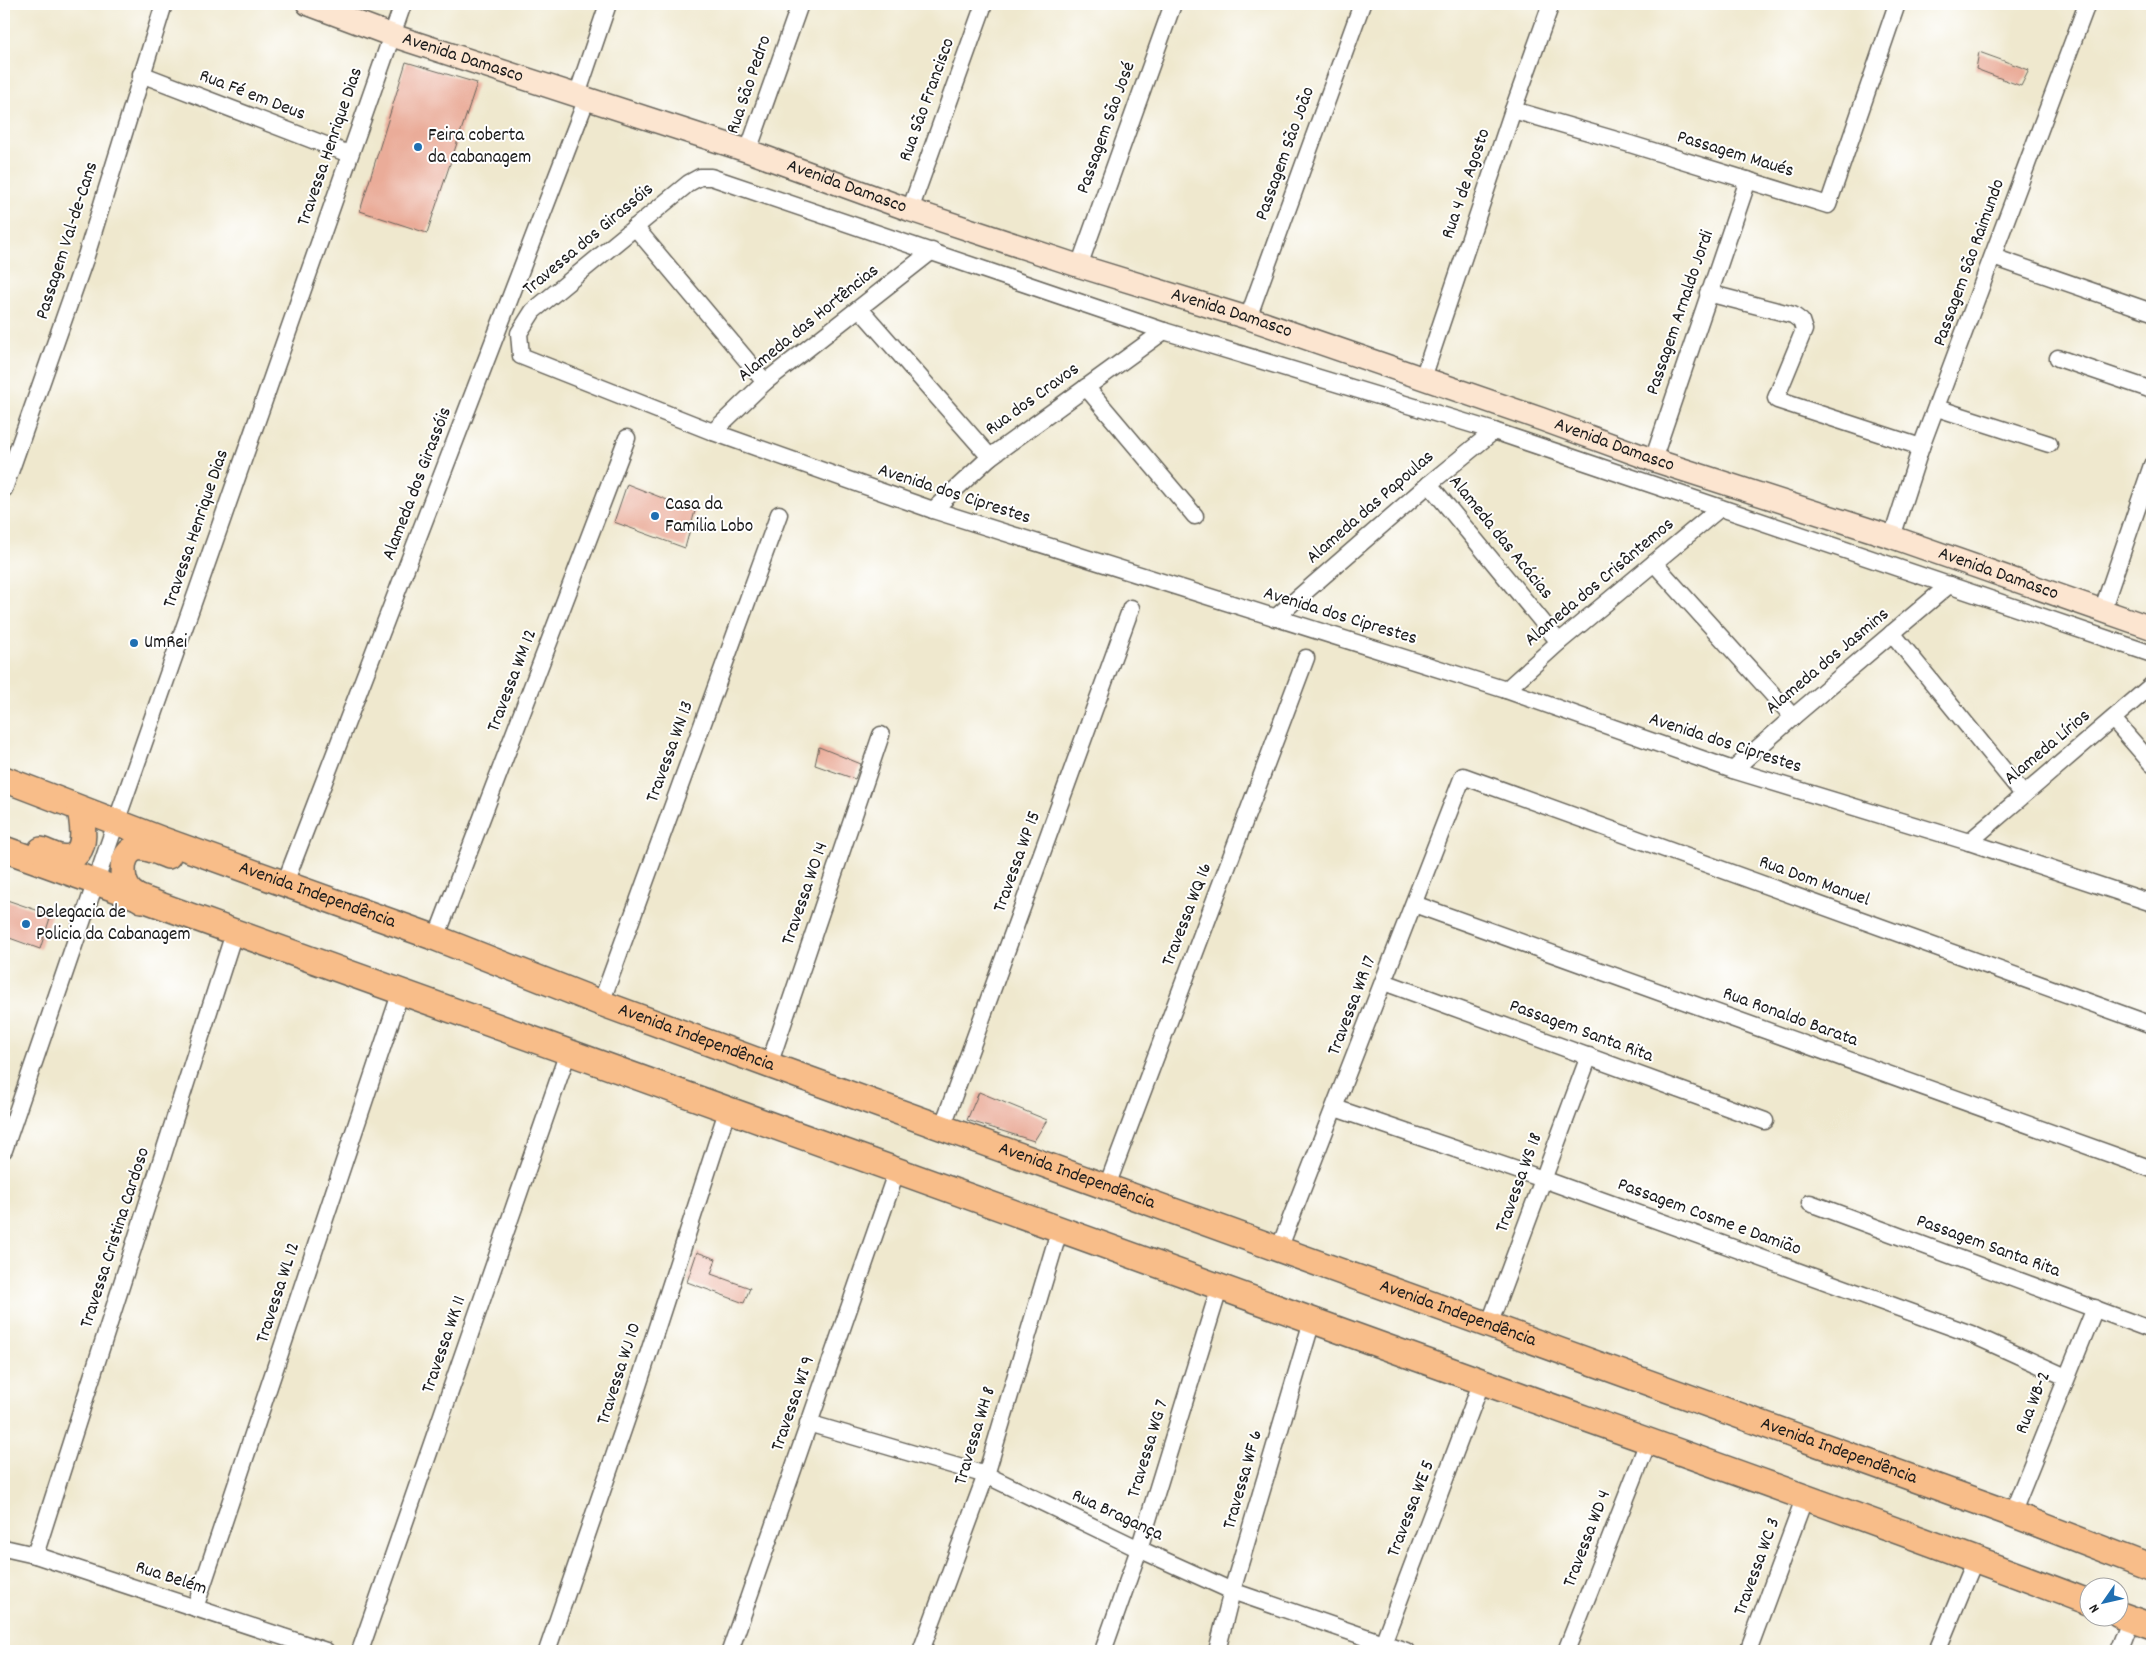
<svg xmlns="http://www.w3.org/2000/svg" width="2156" height="1655" viewBox="0 0 2156 1655" font-family="Dekko,sans-serif">
<style>
.building{fill:#eaac99}
.lines{fill:none;stroke-linecap:round;stroke-linejoin:round}
.street-casing{stroke:#66635a;stroke-width:19}
.secondary-casing{stroke:#66635a;stroke-width:25}
.primary-casing{stroke:#66635a;stroke-width:28}
.street{stroke:#fff;stroke-width:16}
.secondary{stroke:#fce5d0;stroke-width:22}
.primary{stroke:#f8bd89;stroke-width:25}
.poi-dot{fill:#1f6fb2;stroke:#fff;stroke-width:2}
.labels{text-anchor:middle;dominant-baseline:central;stroke-width:4;stroke-linejoin:round;paint-order:stroke}
.street-label{font-size:19px;fill:#1c1c1c;stroke:#fff}
.poi-label{font-size:19px;fill:#1c1c1c;stroke:#fff;text-anchor:start}
</style>
<rect width="100%" height="100%" fill="#fff"/>
<filter id="ink" filterUnits="userSpaceOnUse"><feTurbulence type="fractalNoise" baseFrequency=".02" numOctaves="2"/><feDisplacementMap in="SourceGraphic" scale="10" xChannelSelector="R" yChannelSelector="G"/><feConvolveMatrix kernelMatrix="1 2 1 2 8 2 1 2 1" color-interpolation-filters="sRGB"/></filter>
<filter id="wash" filterUnits="userSpaceOnUse"><feTurbulence type="fractalNoise" baseFrequency=".0096" numOctaves="4" result="noise"/><feDisplacementMap in="SourceGraphic" scale="20" xChannelSelector="R" yChannelSelector="G"/><feGaussianBlur stdDeviation="1.12" result="paint"/><feColorMatrix in="noise" values="0 0 0 0 0 0 0 0 0 0 0 0 0 0 0 0 0 1.4 0 .05"/><feComposite in="paint" operator="in"/></filter>
<g filter="url(#wash)">
<rect width="100%" height="100%" fill="#efe8ce"/>
<g id="blocks">
<g class="building">
<path d="M1979 52 2029 70 2021 86 1976 69Z"/>
<path d="M406 62 477 83 427 233 360 211Z"/>
<path d="M627 484 695 511 685 548 614 522Z"/>
<path d="M819 747 861 764 855 779 815 765Z"/>
<path d="M4 899 51 915 40 949 4 936Z"/>
<path d="M979 1092 1047 1120 1034 1141 967 1120Z"/>
<path d="M697 1252 716 1259 711 1274 750 1288 744 1303 687 1282Z"/>
</g>
</g>
</g>
<g filter="url(#ink)">
<use href="#blocks" fill-opacity="0" stroke="#66635a" stroke-width="1"/>
<g class="lines">
<defs>
<g id="street">
<path d="M141 74 349 154"/>
<path d="M577 95 608 4"/>
<path d="M1513 110 1630 144 1828 205 1897 4"/>
<path d="M748 151 800 4"/>
<path d="M910 210 984 4"/>
<path d="M635 227 765 382"/>
<path d="M1993 257 2152 312"/>
<path d="M1079 266 1173 4"/>
<path d="M1708 293 1793 315 1801 321 1804 330 1776 398 1777 400 1921 447"/>
<path d="M860 309 990 457"/>
<path d="M1248 318 1362 4"/>
<path d="M2058 358 2152 390"/>
<path d="M1423 378 1513 110 1551 4"/>
<path d="M1086 387 1195 516"/>
<path d="M1937 408 2049 444"/>
<path d="M713 432 765 382 932 251"/>
<path d="M1653 460 1748 180"/>
<path d="M1429 484 1559 642"/>
<path d="M4 489 86 256 164 4"/>
<path d="M933 510 990 457 1164 331"/>
<path d="M1892 537 1921 447 2087 4"/>
<path d="M1654 563 1793 717"/>
<path d="M2102 611 2152 465"/>
<path d="M1275 618 1429 484 1494 431"/>
<path d="M1892 633 2023 794"/>
<path d="M2152 654 1494 431 1164 331 711 177H700L689 183 533 311 519 333 521 356 713 432 933 510 1506 690 1733 770 1969 842 2152 903"/>
<path d="M1506 690 1559 642 1720 508"/>
<path d="M2113 719 2152 764"/>
<path d="M1733 770 1793 717 1949 585"/>
<path d="M1969 842 2152 685"/>
<path d="M285 883 587 98"/>
<path d="M1414 904 2152 1169"/>
<path d="M436 938 627 438"/>
<path d="M1384 982 1765 1121"/>
<path d="M601 1003 779 514"/>
<path d="M769 1065 881 735"/>
<path d="M1335 1108 1543 1179 1971 1334 2066 1377"/>
<path d="M942 1128 1131 608"/>
<path d="M4 1150 120 811 403 4"/>
<path d="M1107 1186 1306 658"/>
<path d="M1810 1203 2152 1330"/>
<path d="M1279 1249 1463 776 2152 1025"/>
<path d="M1489 1325 1589 1056"/>
<path d="M808 1423 986 1475 1139 1549 1232 1591 1406 1651"/>
<path d="M2012 1514 2095 1308"/>
<path d="M4 1548 35 1555 326 1651"/>
<path d="M35 1555 234 933"/>
<path d="M195 1608 401 991"/>
<path d="M360 1651 568 1052"/>
<path d="M547 1651 635 1395 728 1108"/>
<path d="M730 1651 897 1170"/>
<path d="M921 1651 986 1475 1060 1228"/>
<path d="M1103 1651 1139 1549 1220 1286"/>
<path d="M1217 1651 1232 1591 1312 1321"/>
<path d="M1380 1651 1482 1381"/>
<path d="M1566 1651 1648 1442"/>
<path d="M1748 1651 1805 1497"/>
<path d="M1937 1651 1975 1559"/>
<path d="M2118 1651 2131 1618"/>
</g>
<g id="secondary">
<path id="s1" d="M308 4 391 35 748 151 910 210 1079 266 1248 318 1541 419 1653 460 1892 537 2152 628"/>
</g>
<g id="primary">
<path id="s2" d="M4 779 163 840 436 938 601 1003 769 1065 2012 1514 2152 1568"/>
<path d="M4 849C441 1006 877 1163 1314 1321 1572 1415 1832 1504 2088 1602"/>
<path d="M41 850C47 852 54 856 60 857 90 862 83 825 80 809"/>
<path d="M142 900C138 897 132 894 129 890 120 879 120 852 137 848 147 846 158 852 168 856"/>
<path d="M2118 1614 2152 1626"/>
</g>
</defs>
<use href="#street" class="street-casing"/>
<use href="#secondary" class="secondary-casing"/>
<use href="#primary" class="primary-casing"/>
<use href="#street" class="street"/>
<use href="#secondary" class="secondary"/>
<use href="#primary" class="primary"/>
</g>
</g>
<g class="poi-dot">
<circle cx="418" cy="147" r="5"/>
<circle cx="655" cy="516" r="5"/>
<circle cx="134" cy="643" r="5"/>
<circle cx="26" cy="924" r="5"/>
</g>
<g class="labels">
<g class="street-label">
<text stroke="none"><textPath href="#s1" startOffset="164">Avenida Damasco</textPath></text>
<text transform="translate(750 85) rotate(-71)">Rua São Pedro</text>
<text transform="translate(252 96) rotate(21)">Rua Fé em Deus</text>
<text transform="translate(928 100) rotate(-70)">Rua São Francisco</text>
<text transform="translate(1107 128) rotate(-70)">Passagem São José</text>
<text transform="translate(331 147) rotate(-71)">Travessa Henrique Dias</text>
<text transform="translate(1286 154) rotate(-70)">Passagem São João</text>
<text transform="translate(1735 155) rotate(17)">Passagem Maués</text>
<text transform="translate(1467 184) rotate(-71)">Rua 4 de Agosto</text>
<text stroke="none"><textPath href="#s1" startOffset="569">Avenida Damasco</textPath></text>
<text transform="translate(589 240) rotate(-40)">Travessa dos Girassóis</text>
<text transform="translate(68 241) rotate(-72)">Passagem Val-de-Cans</text>
<text transform="translate(1970 263) rotate(-70)">Passagem São Raimundo</text>
<text transform="translate(1681 313) rotate(-71)">Passagem Arnaldo Jordi</text>
<text stroke="none"><textPath href="#s1" startOffset="974">Avenida Damasco</textPath></text>
<text transform="translate(809 324) rotate(-39)">Alameda das Hortências</text>
<text transform="translate(1033 400) rotate(-36)">Rua dos Cravos</text>
<text stroke="none"><textPath href="#s1" startOffset="1379">Avenida Damasco</textPath></text>
<text transform="translate(418 484) rotate(-69)">Alameda dos Girassóis</text>
<text transform="translate(954 495) rotate(18)">Avenida dos Ciprestes</text>
<text transform="translate(1371 508) rotate(-41)">Alameda das Papoulas</text>
<text transform="translate(197 529) rotate(-71)">Travessa Henrique Dias</text>
<text transform="translate(1500 538) rotate(51)">Alameda das Acácias</text>
<text stroke="none"><textPath href="#s1" startOffset="1784">Avenida Damasco</textPath></text>
<text transform="translate(1600 583) rotate(-40)">Alameda dos Crisântemos</text>
<text transform="translate(1340 617) rotate(17)">Avenida dos Ciprestes</text>
<text transform="translate(1828 662) rotate(-40)">Alameda dos Jasmins</text>
<text transform="translate(513 681) rotate(-69)">Travessa WM 12</text>
<text transform="translate(1725 744) rotate(18)">Avenida dos Ciprestes</text>
<text transform="translate(2048 748) rotate(-40)">Alameda Lírios</text>
<text transform="translate(671 752) rotate(-70)">Travessa WN 13</text>
<text transform="translate(1018 862) rotate(-70)">Travessa WP 15</text>
<text transform="translate(1814 882) rotate(20)">Rua Dom Manuel</text>
<text transform="translate(806 894) rotate(-71)">Travessa WO 14</text>
<text stroke="none"><textPath href="#s2" startOffset="334">Avenida Independência</textPath></text>
<text transform="translate(1188 915) rotate(-69)">Travessa WQ 16</text>
<text transform="translate(1353 1006) rotate(-69)">Travessa WR 17</text>
<text transform="translate(1790 1018) rotate(20)">Rua Ronaldo Barata</text>
<text transform="translate(1581 1032) rotate(20)">Passagem Santa Rita</text>
<text stroke="none"><textPath href="#s2" startOffset="739">Avenida Independência</textPath></text>
<text stroke="none"><textPath href="#s2" startOffset="1144">Avenida Independência</textPath></text>
<text transform="translate(1520 1183) rotate(-70)">Travessa WS 18</text>
<text transform="translate(1709 1218) rotate(20)">Passagem Cosme e Damião</text>
<text transform="translate(116 1238) rotate(-72)">Travessa Cristina Cardoso</text>
<text transform="translate(1988 1247) rotate(20)">Passagem Santa Rita</text>
<text transform="translate(279 1293) rotate(-72)">Travessa WL 12</text>
<text stroke="none"><textPath href="#s2" startOffset="1549">Avenida Independência</textPath></text>
<text transform="translate(445 1345) rotate(-71)">Travessa WK 11</text>
<text transform="translate(620 1374) rotate(-72)">Travessa WJ 10</text>
<text transform="translate(2034 1403) rotate(-68)">Rua WB-2</text>
<text transform="translate(794 1404) rotate(-71)">Travessa WI 9</text>
<text transform="translate(976 1436) rotate(-73)">Travessa WH 8</text>
<text transform="translate(1149 1449) rotate(-73)">Travessa WG 7</text>
<text stroke="none"><textPath href="#s2" startOffset="1954">Avenida Independência</textPath></text>
<text transform="translate(1244 1480) rotate(-74)">Travessa WF 6</text>
<text transform="translate(1412 1509) rotate(-69)">Travessa WE 5</text>
<text transform="translate(1117 1516) rotate(25)">Rua Bragança</text>
<text transform="translate(1588 1539) rotate(-69)">Travessa WD 4</text>
<text transform="translate(1758 1567) rotate(-70)">Travessa WC 3</text>
<text transform="translate(171 1579) rotate(18)">Rua Belém</text>
</g>
<g class="poi-label">
<text x="428" y="136">Feira coberta<tspan x="428" dy="22">da cabanagem</tspan></text>
<text x="665" y="505">Casa da<tspan x="665" dy="22">Familia Lobo</tspan></text>
<text x="144" y="643">UmRei</text>
<text x="36" y="913">Delegacia de<tspan x="36" dy="22">Policia da Cabanagem</tspan></text>
</g>
</g>
<rect width="2156" height="1655" fill="none" stroke="#fff" stroke-width="20"/>
<g transform="translate(2104 1602) rotate(236)"><circle r="24" fill="#ffffff" stroke="#a4a4a4"/>
<path d="M0-4L9 19L0 12L-9 19Z" fill="#1f6fb2"/>
<text y="-8" font-size="14" font-weight="bold" text-anchor="middle" fill="#1c1c1c">N</text>
</g>
</svg>
